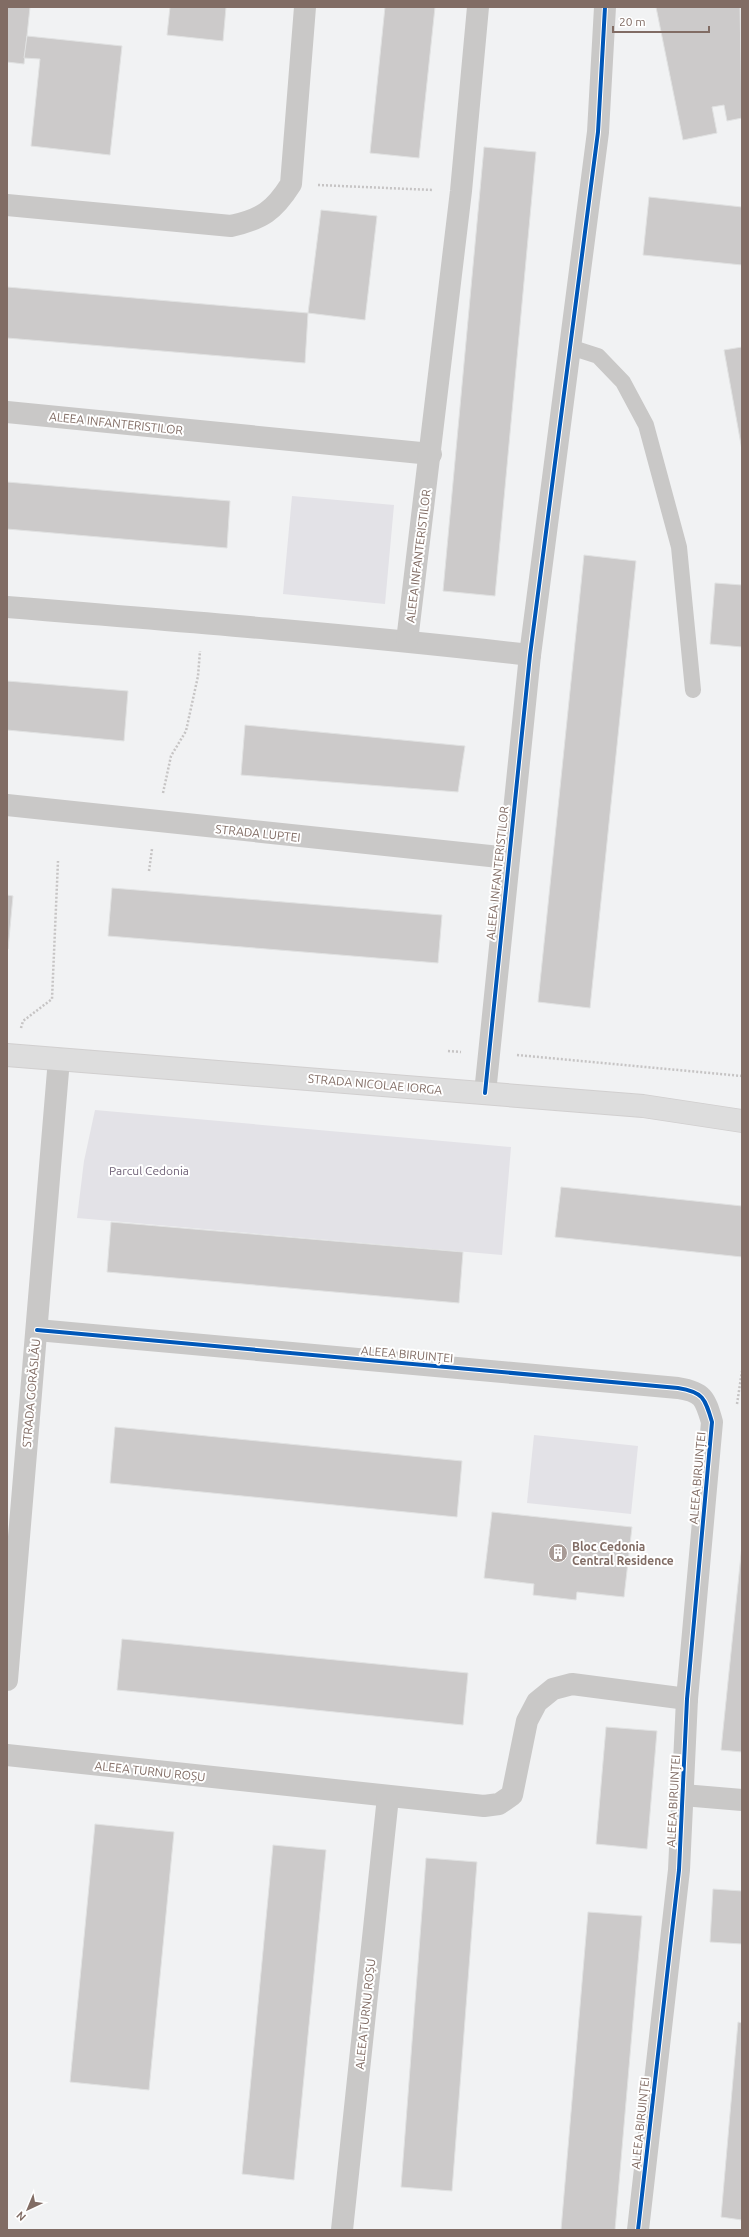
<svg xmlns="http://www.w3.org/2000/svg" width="749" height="2237" viewBox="0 0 749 2237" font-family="Ubuntu,sans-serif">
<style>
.green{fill:#e3e2e7}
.building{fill:#cccaca;stroke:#e1e2e2}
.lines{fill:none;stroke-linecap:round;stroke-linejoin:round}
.secondary-casing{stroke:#d1cfcf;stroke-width:24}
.path{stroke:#c6c4c4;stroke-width:2.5;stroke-dasharray:2 2;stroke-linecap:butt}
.lane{stroke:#c9c8c7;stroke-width:16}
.street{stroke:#c9c8c7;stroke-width:22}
.secondary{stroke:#ddd;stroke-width:22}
.cycleway-casing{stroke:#fff;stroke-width:6}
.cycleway{stroke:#0057b8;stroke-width:4}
.labels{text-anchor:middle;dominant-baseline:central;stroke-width:4;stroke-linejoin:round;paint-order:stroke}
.street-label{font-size:12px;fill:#816c64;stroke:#fff}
.park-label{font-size:12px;fill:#706278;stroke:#fff}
.poi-label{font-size:12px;font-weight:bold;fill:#816c64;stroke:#fff;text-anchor:start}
</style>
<rect width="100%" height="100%" fill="#f1f2f3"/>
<g class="green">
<path d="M292 496 394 505 385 604 283 594Z"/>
<path d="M95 1110 511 1147 502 1255 77 1218 84 1161Z"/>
<path d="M534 1435 638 1446 631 1514 527 1503Z"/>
</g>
<g class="building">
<path d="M7 7H30L24 64 7 62Z"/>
<path d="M170 7H226L223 41 167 35Z"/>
<path d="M385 7H435L419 158 370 153Z"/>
<path d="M656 7H740L742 118 727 121 724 105 712 107 717 133 683 140Z"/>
<path d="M27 36 122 46 110 155 31 146 40 59 24 58Z"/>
<path d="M484 147 536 152 495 596 443 591Z"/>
<path d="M649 197 742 207V265L643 255Z"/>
<path d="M321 210 377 216 365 320 308 313Z"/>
<path d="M7 287 308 313 305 363 7 338Z"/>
<path d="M742 347V450L724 350Z"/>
<path d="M7 482 230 501 227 548 7 529Z"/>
<path d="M584 555 636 561 590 1008 538 1002Z"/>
<path d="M715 583 742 585V647L710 644Z"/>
<path d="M7 681 128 691 124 741 7 730Z"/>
<path d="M245 725 465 746 458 792 241 775Z"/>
<path d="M112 888 442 915 438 963 108 936Z"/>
<path d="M7 895 13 896 8 949H7Z"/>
<path d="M561 1187 742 1206V1257L555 1237Z"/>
<path d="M111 1222 463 1252 459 1303 107 1272Z"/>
<path d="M115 1427 462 1461 457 1517 110 1483Z"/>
<path d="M492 1512 632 1527 624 1597 577 1592 576 1600 533 1595 534 1584 484 1578Z"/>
<path d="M742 1545V1752L721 1750Z"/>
<path d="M122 1639 468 1673 463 1725 117 1690Z"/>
<path d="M606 1727 657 1731 647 1849 596 1844Z"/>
<path d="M95 1824 174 1832 149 2090 70 2082Z"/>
<path d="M273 1845 326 1850 294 2180 242 2174Z"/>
<path d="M426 1858 477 1862 452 2191 401 2187Z"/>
<path d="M713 1889 742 1891V1944L710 1942Z"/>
<path d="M588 1912 642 1916 615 2230H561Z"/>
<path d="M738 2022 742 2023V2220L721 2217Z"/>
</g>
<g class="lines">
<defs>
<path id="secondary" d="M7 1055 643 1106 742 1121"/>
</defs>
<use href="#secondary" class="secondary-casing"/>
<g class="path">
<path d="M318 185 433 190"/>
<path d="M163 793 171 756 186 731 198 676 200 651"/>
<path d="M149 871 152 849"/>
<path d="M21 1028 23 1021 52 999 58 861"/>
<path d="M448 1051 461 1052"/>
<path d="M517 1055 742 1076"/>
<path d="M737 1404 742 1371"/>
</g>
<path class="lane" d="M570 347 598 356 623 382 646 425 679 547 693 690"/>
<g class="street">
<path d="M7 205 231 226C262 219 274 211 291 184L305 7"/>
<path d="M7 412 431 454"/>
<path d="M7 607C182 621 356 635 530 655"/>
<path d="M407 641 461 191 478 7"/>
<path d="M7 805 509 858"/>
<path d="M485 1093 530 655 598 132 605 7"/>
<path d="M37 1330 678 1388C703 1392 705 1398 712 1422L687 1699 679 1870 638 2230"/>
<path d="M7 1680 59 1059"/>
<path d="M7 1755 484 1806 499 1804 512 1795 527 1721 537 1702 553 1689 572 1684 687 1699"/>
<path d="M683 1795 742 1800"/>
<path d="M342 2230 388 1797"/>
</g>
<use href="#secondary" class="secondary"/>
<defs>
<g id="cycleway">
<path d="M485 1093 530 655 598 132 605 7"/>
<path d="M37 1330 678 1388C703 1392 705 1398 712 1422L687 1699 679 1870 638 2230"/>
</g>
</defs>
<use href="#cycleway" class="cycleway-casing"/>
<use href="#cycleway" class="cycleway"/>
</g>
<defs>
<symbol id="building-disc" viewBox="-11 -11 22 22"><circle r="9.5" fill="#a89b96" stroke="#fff"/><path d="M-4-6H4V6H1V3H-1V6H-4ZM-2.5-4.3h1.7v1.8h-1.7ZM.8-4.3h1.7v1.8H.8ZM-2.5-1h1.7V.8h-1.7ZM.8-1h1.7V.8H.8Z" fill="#fff"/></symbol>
</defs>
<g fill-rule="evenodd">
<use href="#building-disc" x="547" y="1542" width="22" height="22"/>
</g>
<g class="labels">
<g class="street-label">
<text transform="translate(116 423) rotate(6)">ALEEA INFANTERISTILOR</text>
<text transform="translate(418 556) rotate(-83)">ALEEA INFANTERISTILOR</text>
<text transform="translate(258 833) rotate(6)">STRADA LUPTEI</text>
<text transform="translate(497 873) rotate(-84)">ALEEA INFANTERISTILOR</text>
<text transform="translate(375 1084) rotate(5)">STRADA NICOLAE IORGA</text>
<text transform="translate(407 1354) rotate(5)">ALEEA BIRUINȚEI</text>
<text transform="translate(31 1393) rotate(-85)">STRADA GORĂSLĂU</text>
<text transform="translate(697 1478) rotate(-85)">ALEEA BIRUINȚEI</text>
<text transform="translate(150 1771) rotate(6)">ALEEA TURNU ROȘU</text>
<text transform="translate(673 1801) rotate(-87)">ALEEA BIRUINȚEI</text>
<text transform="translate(365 2014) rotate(-84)">ALEEA TURNU ROȘU</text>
<text transform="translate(640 2123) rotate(-84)">ALEEA BIRUINȚEI</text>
</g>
<g class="park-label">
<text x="149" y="1170">Parcul Cedonia</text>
</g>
<g class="poi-label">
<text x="572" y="1546">Bloc Cedonia<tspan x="572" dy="14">Central Residence</tspan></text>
</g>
</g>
<rect width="749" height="2237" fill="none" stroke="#816c64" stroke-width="16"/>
<g transform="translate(28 2209) rotate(224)" stroke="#ffffff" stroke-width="3" paint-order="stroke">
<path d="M0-3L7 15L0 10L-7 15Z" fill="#816c64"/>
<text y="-6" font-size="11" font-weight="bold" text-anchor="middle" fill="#816c64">N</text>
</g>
<path d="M613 26v6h96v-6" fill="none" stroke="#816c64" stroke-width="2"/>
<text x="619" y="26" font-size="12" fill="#816c64" stroke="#ffffff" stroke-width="3" paint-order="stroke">20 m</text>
</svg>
